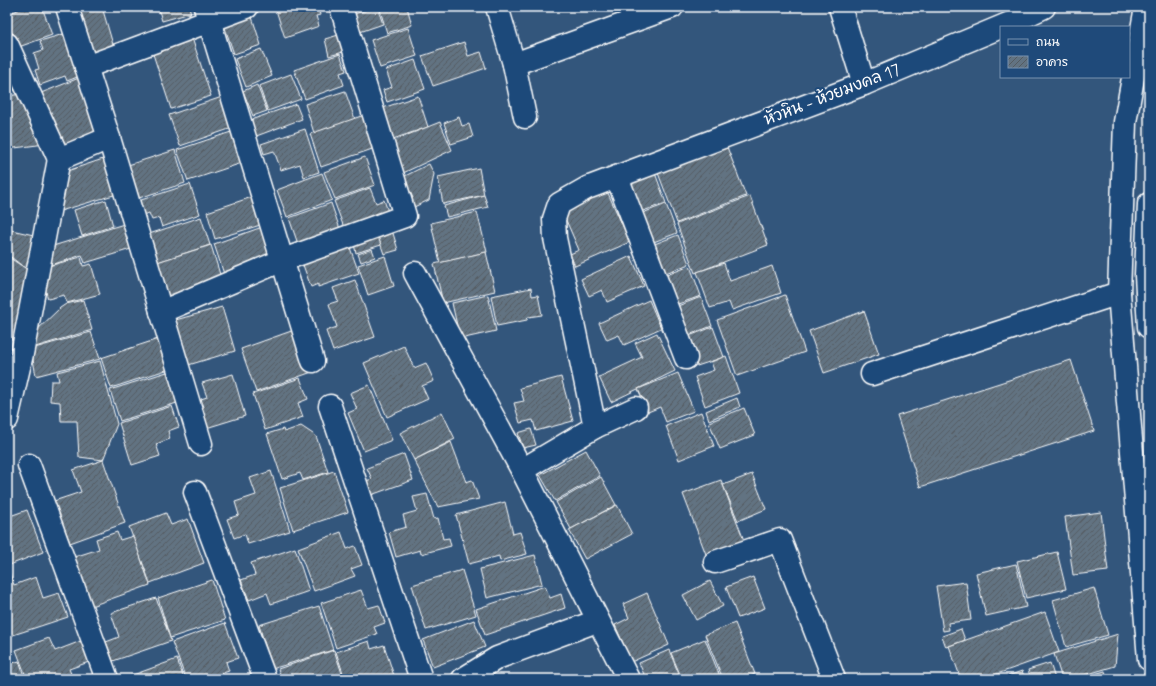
<svg xmlns="http://www.w3.org/2000/svg" width="1156" height="686" viewBox="0 0 1156 686" font-family="Mynerve,'Playpen Sans Thai',sans-serif">
<style>
.building{fill:url(#building-hatch);stroke:#fff}
.lines{fill:none;stroke-linecap:round;stroke-linejoin:round}
.street-casing{stroke:#fff;stroke-width:25}
.secondary-casing{stroke:#fff;stroke-width:25}
.street{stroke:#1f4a7a;stroke-width:22}
.secondary{stroke:#1f4a7a;stroke-width:22}
.labels{text-anchor:middle;dominant-baseline:central;stroke-width:4;stroke-linejoin:round;paint-order:stroke}
.street-label{font-size:16px;fill:#fff;stroke:#1f4a7a}
</style>
<defs>
<pattern id="building-hatch" width="6" height="6" patternUnits="userSpaceOnUse"><rect width="6" height="6" fill="#627382"/><path d="M-1 1l2-2M0 6l6-6M5 7l2-2" fill="none" stroke="#555c62"/></pattern>
</defs>
<rect width="100%" height="100%" fill="#33567c"/>
<filter id="ink" filterUnits="userSpaceOnUse"><feTurbulence type="fractalNoise" baseFrequency=".025" numOctaves="2"/><feDisplacementMap in="SourceGraphic" scale="8" xChannelSelector="R" yChannelSelector="G"/><feConvolveMatrix kernelMatrix="1 2 1 2 8 2 1 2 1" color-interpolation-filters="sRGB"/></filter>
<g filter="url(#ink)">
<g class="building">
<path d="M26 7H42L52 35 16 48 7 22V14Z"/>
<path d="M74 7H102L114 48 89 56Z"/>
<path d="M158 7H189L191 13 162 21Z"/>
<path d="M275 7H318L320 15 316 16 319 26 285 38Z"/>
<path d="M377 7 383 24 357 33 351 15Z"/>
<path d="M379 7H407L412 25 387 33Z"/>
<path d="M252 17 261 45 234 54 224 25Z"/>
<path d="M408 28 417 56 380 68 371 40Z"/>
<path d="M67 33 80 76 67 81 65 76 40 85 35 70 39 69 34 53 43 50 40 41Z"/>
<path d="M342 34 347 51 329 56 325 39Z"/>
<path d="M192 38 211 96 171 109 152 51Z"/>
<path d="M464 42 468 56 481 52 486 68 433 86 422 56Z"/>
<path d="M261 49 272 76 246 87 235 59Z"/>
<path d="M340 54 346 71 340 73 344 85 305 99 294 70Z"/>
<path d="M7 60 20 88 7 92Z"/>
<path d="M415 60 425 89 387 102 383 90 392 87 386 70Z"/>
<path d="M291 74 301 99 268 111 259 86Z"/>
<path d="M79 78 100 134 56 151 36 95Z"/>
<path d="M257 85 267 111 253 116 243 91Z"/>
<path d="M345 91 355 119 314 133 305 104Z"/>
<path d="M22 94 45 144 7 149V96Z"/>
<path d="M225 96 235 127 180 146 169 115Z"/>
<path d="M418 96 428 127 393 139 383 108Z"/>
<path d="M296 104 302 119 251 138 245 122Z"/>
<path d="M367 114 378 147 321 167 310 134Z"/>
<path d="M459 117 462 126 469 124 473 137 451 144 444 123Z"/>
<path d="M440 122 452 150 401 174 390 142Z"/>
<path d="M305 129 319 172 304 177 300 164 281 170 274 151 264 154 261 144Z"/>
<path d="M231 132 242 163 188 181 177 150Z"/>
<path d="M727 147 746 196 677 223 658 173Z"/>
<path d="M175 150 185 183 136 199 125 166Z"/>
<path d="M365 157 375 185 335 199 324 172Z"/>
<path d="M106 158 117 194 57 212 64 172Z"/>
<path d="M429 164 434 174 429 200 414 207 410 199 413 198 403 177Z"/>
<path d="M479 168 484 195 443 204 438 177Z"/>
<path d="M322 173 332 200 287 217 277 190Z"/>
<path d="M655 173 666 203 640 212 629 183Z"/>
<path d="M190 184 200 214 162 227 159 218 152 220 149 213 139 216 135 202Z"/>
<path d="M370 188 376 203 384 200 390 217 346 233 334 201Z"/>
<path d="M607 191 630 242 575 266 570 254 579 250 562 211Z"/>
<path d="M258 195 267 223 215 239 207 212Z"/>
<path d="M484 195 488 207 447 217 444 206Z"/>
<path d="M750 196 768 245 695 273 677 224Z"/>
<path d="M106 200 113 226 82 236 74 210Z"/>
<path d="M331 203 341 232 299 247 289 218Z"/>
<path d="M666 204 677 233 651 243 640 214Z"/>
<path d="M477 212 487 252 440 263 431 223Z"/>
<path d="M201 217 210 245 155 263 146 235Z"/>
<path d="M124 224 131 249 85 263 82 255 48 266 53 246Z"/>
<path d="M268 225 279 258 225 277 214 244Z"/>
<path d="M7 229 38 236 30 272 7 254Z"/>
<path d="M392 230 398 250 384 254 377 234Z"/>
<path d="M678 235 689 264 663 274 652 245Z"/>
<path d="M378 237 381 245 356 253 354 244Z"/>
<path d="M211 245 222 281 165 299 154 263Z"/>
<path d="M349 245 359 273 318 287V284L311 287 303 265 309 263 308 259Z"/>
<path d="M372 249 375 257 361 262 358 254Z"/>
<path d="M486 252 495 291 443 303 434 264Z"/>
<path d="M7 256 31 272 16 342 7 336Z"/>
<path d="M385 256 394 286 368 295 358 265Z"/>
<path d="M631 256 644 286 607 302 602 290 589 296 581 279Z"/>
<path d="M81 257 83 266 91 264 100 294 67 303 64 295 48 299 43 281 45 267Z"/>
<path d="M724 263 730 281 772 266 781 293 732 310 729 302 710 308 697 272Z"/>
<path d="M690 266 701 296 675 305 664 276Z"/>
<path d="M355 280 375 337 333 351 326 331 337 327 329 304 338 301 333 288Z"/>
<path d="M531 288 532 296 538 295 542 315 528 317 527 320 497 326 491 296Z"/>
<path d="M488 295 496 331 460 339 452 303Z"/>
<path d="M785 295 805 352 737 376 717 320Z"/>
<path d="M701 297 712 326 686 336 675 307Z"/>
<path d="M83 300 92 330 32 348 35 332 60 308 66 304Z"/>
<path d="M649 300 661 328 624 345 619 335 607 340 599 323Z"/>
<path d="M222 307 235 351 185 366 172 321Z"/>
<path d="M864 311 879 354 824 373 809 331Z"/>
<path d="M713 327 724 357 697 366 686 337Z"/>
<path d="M297 329 312 372 256 392 241 349Z"/>
<path d="M91 332 100 359 36 376 31 349Z"/>
<path d="M657 333 675 371 611 402 599 377 642 357 635 343Z"/>
<path d="M158 339 169 369 111 388 101 358Z"/>
<path d="M404 346 414 368 426 363 434 381 422 386 428 399 387 417 364 363Z"/>
<path d="M726 356 739 393 705 406 695 377 714 370 711 362Z"/>
<path d="M1071 360 1094 431 920 487 897 416Z"/>
<path d="M100 361 117 424 103 460 79 457 77 421H61L60 402 50 401 51 381H59L57 372Z"/>
<path d="M170 371 180 402 120 421 110 390Z"/>
<path d="M678 373 694 411 666 422 660 407 648 412 638 389Z"/>
<path d="M233 374 245 416 203 429 197 409 204 407 201 399 207 397 202 383Z"/>
<path d="M561 377 573 421 536 431 533 420 520 423 514 403 524 401 520 388Z"/>
<path d="M300 378 308 399 298 403 303 417 265 430 253 394Z"/>
<path d="M369 385 392 440 364 451 348 413 357 409 350 393Z"/>
<path d="M737 398 740 407 709 420 706 411Z"/>
<path d="M172 406 179 427 168 431 170 439 156 444 160 456 132 465 119 423Z"/>
<path d="M744 408 755 435 720 449 709 422Z"/>
<path d="M442 412 455 439 414 460 400 433Z"/>
<path d="M701 412 714 446 679 460 666 426Z"/>
<path d="M301 426 316 436 328 472 303 480 300 473 282 479 267 434 283 429 284 432Z"/>
<path d="M531 429 536 445 523 448 518 433Z"/>
<path d="M451 442 466 482 472 480 479 499 438 507 414 460Z"/>
<path d="M586 450 600 476 555 501 540 475Z"/>
<path d="M404 454 413 480 371 495 366 481 372 479 367 468Z"/>
<path d="M103 460 125 523 70 543 54 501 81 492 73 470Z"/>
<path d="M271 471 290 531 248 544 245 534 234 538 227 519 239 515 235 502 256 495 250 478Z"/>
<path d="M334 471 348 512 293 530 280 488Z"/>
<path d="M752 474 766 509 738 521 723 485Z"/>
<path d="M601 477 616 505 571 529 556 502Z"/>
<path d="M721 480 745 543 707 557 683 494Z"/>
<path d="M427 494 434 519 438 518 443 539 449 538 451 546 421 554 420 550 396 557 389 532 406 527 403 515 417 511 413 497Z"/>
<path d="M505 502 513 534 520 532 527 554 500 561 499 556 469 564 456 515Z"/>
<path d="M617 505 632 534 585 559 569 530Z"/>
<path d="M27 510 43 552 7 566V517Z"/>
<path d="M1101 512 1108 571 1073 575 1065 517Z"/>
<path d="M166 513 171 525 188 519 204 563 150 583 129 527Z"/>
<path d="M117 532 120 540 133 536 150 585 91 606 74 557 99 549 96 539Z"/>
<path d="M341 532 347 549 355 546 362 565 351 569 355 576 314 591 298 548Z"/>
<path d="M295 548 309 591 271 604 267 593 249 600 241 580 255 575 251 563Z"/>
<path d="M1057 552 1066 589 1026 598 1017 561Z"/>
<path d="M535 555 542 584 487 598 480 569Z"/>
<path d="M1016 564 1026 607 986 616 976 573Z"/>
<path d="M462 570 476 615 426 630 412 585Z"/>
<path d="M7 571H9L14 585 36 577 43 598 59 593 68 617 10 636 7 627Z"/>
<path d="M753 577 765 608 738 618 726 587Z"/>
<path d="M212 580 225 620 170 638 158 598Z"/>
<path d="M710 581 723 606 696 620 683 595Z"/>
<path d="M966 582 971 620 948 623 949 630 943 631 936 586Z"/>
<path d="M545 586 550 598 561 594 565 608 485 635 476 609Z"/>
<path d="M1094 588 1108 635 1066 647 1053 600Z"/>
<path d="M361 590 368 608 379 605 385 623 374 627 377 634 336 648 321 603Z"/>
<path d="M647 593 669 645 631 662 615 625 629 618 623 604Z"/>
<path d="M156 598 171 641 113 661 106 642 119 637 111 613Z"/>
<path d="M319 606 333 650 272 669 259 625Z"/>
<path d="M1045 612 1059 652 983 679H961L949 646Z"/>
<path d="M474 620 485 647 433 667 423 640Z"/>
<path d="M225 623 238 658 226 662 229 671 205 679H186L172 642Z"/>
<path d="M735 623 755 674 743 679H723L705 635Z"/>
<path d="M961 629 965 640 946 647 942 636Z"/>
<path d="M1118 634 1115 666 1071 679H1062L1054 654Z"/>
<path d="M49 638 55 651 81 641 89 662 69 669 72 676 65 679H27L16 650Z"/>
<path d="M705 639 721 679H682L671 653Z"/>
<path d="M369 641 371 649 384 645 395 679H345L336 652Z"/>
<path d="M334 650 344 679H282L278 669Z"/>
<path d="M669 650 681 679H646L639 663Z"/>
<path d="M177 659 184 679H122Z"/>
<path d="M19 661 25 679H7V665Z"/>
<path d="M1050 663 1055 679H1031L1028 670Z"/>
<path d="M1022 671 1025 679H1003L1002 678Z"/>
<path d="M1105 671 1107 679H1078Z"/>
</g>
<g class="lines">
<defs>
<g id="street">
<path d="M67 7 109 138 201 444"/>
<path d="M205 7 313 361"/>
<path d="M497 7 514 64 525 117"/>
<path d="M840 7 864 84"/>
<path d="M7 44 59 159"/>
<path d="M514 64 672 7"/>
<path d="M86 67 247 7"/>
<path d="M617 177 686 358"/>
<path d="M415 273 522 470 628 679"/>
<path d="M161 312 283 260 405 216 341 7"/>
<path d="M872 374 1119 293"/>
<path d="M330 406 421 679"/>
<path d="M7 419 22 354 59 159 109 138"/>
<path d="M595 427 636 408"/>
<path d="M29 465 107 679"/>
<path d="M522 470 595 427 555 238 554 219 559 204 587 188 864 84 1015 21 1044 7"/>
<path d="M195 492 265 679"/>
<path d="M715 562 780 540 834 679"/>
<path d="M463 679 497 658 597 621"/>
</g>
<g id="secondary">
<path d="M1146 7 1125 122 1119 293 1149 659"/>
<path d="M1149 204 1146 275 1149 327"/>
</g>
</defs>
<use href="#street" class="street-casing"/>
<use href="#secondary" class="secondary-casing"/>
<use href="#street" class="street"/>
<use href="#secondary" class="secondary"/>
</g>
</g>
<g class="labels">
<g class="street-label">
<text transform="translate(832 95) rotate(-21)">หัวหิน - ห้วยมงคล 17</text>
</g>
</g>
<rect width="1156" height="686" fill="none" stroke="#1f4a7a" stroke-width="24"/>
<rect x="12" y="12" width="1132" height="662" fill="none" stroke="#fff" stroke-width="1.5" filter="url(#ink)"/>
<rect x="1000" y="26" width="130" height="52" fill="#1f4a7a" stroke="#7992af"/>
<rect x="1008" y="39" width="20" height="6" fill="#1f4a7a" stroke="#7992af"/>
<text x="1036" y="46" font-size="12" fill="#ffffff">ถนน</text>
<rect x="1008" y="56" width="20" height="12" fill="url(#building-hatch)" stroke="#7992af"/>
<text x="1036" y="66" font-size="12" fill="#ffffff">อาคาร</text>
</svg>
